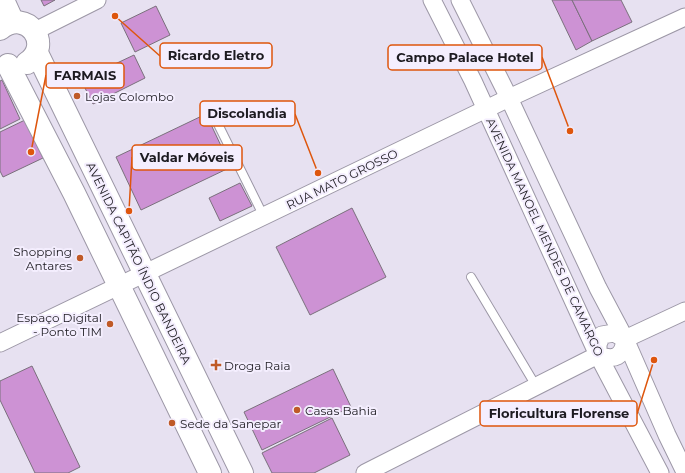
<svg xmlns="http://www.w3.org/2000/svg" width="685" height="473" viewBox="0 0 685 473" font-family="Montserrat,sans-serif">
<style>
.building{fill:#cd92d4;stroke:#7a707c}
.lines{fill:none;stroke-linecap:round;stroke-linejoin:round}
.service-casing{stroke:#9c97a6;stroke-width:10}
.minor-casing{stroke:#9c97a6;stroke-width:19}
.secondary-casing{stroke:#9c97a6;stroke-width:24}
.service{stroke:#fff;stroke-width:8}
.minor{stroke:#fff;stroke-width:17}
.secondary{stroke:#fff;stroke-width:22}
.poi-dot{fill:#bf5a27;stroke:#f4eefe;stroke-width:1.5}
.labels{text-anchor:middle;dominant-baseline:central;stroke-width:4;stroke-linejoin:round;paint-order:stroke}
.poi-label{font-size:12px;fill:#1d1b21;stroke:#f4eefe;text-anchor:start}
.street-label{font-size:12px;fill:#1d1b21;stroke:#f4eefe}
.leader{fill:none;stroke:#de560d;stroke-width:1.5}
.callout-dot{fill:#de560d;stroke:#f4eefe;stroke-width:1.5}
.callout{fill:#f4eefe;stroke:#de560d;stroke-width:1.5}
.callout-label{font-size:13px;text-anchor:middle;font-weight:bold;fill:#1d1b21}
</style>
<rect width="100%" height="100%" fill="#e7e1f1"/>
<g class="building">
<path d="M41 0H55L44 6Z"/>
<path d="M552 0H572L592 41 576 50Z"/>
<path d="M572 0H621L632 22 592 41Z"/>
<path d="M156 6 170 35 135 52 121 23Z"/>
<path d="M134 55 145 78 93 104 81 80Z"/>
<path d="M2 80 20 119 0 129V81Z"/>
<path d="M206 114 231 167 141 210 116 157Z"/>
<path d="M25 120 43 158 3 177 0 171V132Z"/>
<path d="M240 183 252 206 220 221 209 198Z"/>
<path d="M352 208 386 277 310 315 276 247Z"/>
<path d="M32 366 80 467 68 473H35L0 400V381Z"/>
<path d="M333 369 351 407 262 450 244 412Z"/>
<path d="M332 418 350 455 314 473H272L262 453Z"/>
</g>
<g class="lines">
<defs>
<g id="service">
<path d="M211 110 264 217"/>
<path d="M471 277 536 386"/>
</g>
<g id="minor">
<path d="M432 0 473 81 598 355 660 473"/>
<path d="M460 0 509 98 598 288 625 339 667 435 685 472"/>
<path d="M35 31 97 0"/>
<path d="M625 339 685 311"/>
<path d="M0 343 509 98 685 17"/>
<path d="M598 355V344L602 335 614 333 625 339"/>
<path d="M365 473 598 355C615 361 623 357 625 339"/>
</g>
<g id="secondary">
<path d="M3 0 13 22"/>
<path d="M0 29C27 7 54 45 27 63"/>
<path d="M37 53 242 473"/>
<path d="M8 65 74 193 210 473"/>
</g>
</defs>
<use href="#service" class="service-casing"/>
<use href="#minor" class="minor-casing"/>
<use href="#secondary" class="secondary-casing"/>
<use href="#service" class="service"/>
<use href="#minor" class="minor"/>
<use href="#secondary" class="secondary"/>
</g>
<g class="poi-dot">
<circle cx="77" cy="96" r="4"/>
<circle cx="80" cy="258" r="4"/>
<circle cx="110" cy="324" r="4"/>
<path d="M214 359h4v4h4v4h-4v4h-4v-4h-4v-4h4z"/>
<circle cx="297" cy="410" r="4"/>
<circle cx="172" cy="423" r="4"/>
</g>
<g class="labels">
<g class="poi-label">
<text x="85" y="96">Lojas Colombo</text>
<text x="72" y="251" text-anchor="end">Shopping<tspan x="72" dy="14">Antares</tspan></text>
<text x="102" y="317" text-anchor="end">Espaço Digital<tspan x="102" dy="14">- Ponto TIM</tspan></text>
<text x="224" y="365">Droga Raia</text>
<text x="305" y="410">Casas Bahia</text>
<text x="180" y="423">Sede da Sanepar</text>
</g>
<g class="street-label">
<text transform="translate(342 179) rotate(-26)">RUA MATO GROSSO</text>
<text transform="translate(545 237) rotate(65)">AVENIDA MANOEL MENDES DE CAMARGO</text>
<text transform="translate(139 263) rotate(64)">AVENIDA CAPITÃO ÍNDIO BANDEIRA</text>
</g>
</g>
<path class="leader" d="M115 16L160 56M570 131L542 57M31 152L46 75M318 173L295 114M129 211L132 157M654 360L637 414"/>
<g class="callout-dot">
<circle cx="115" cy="16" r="4"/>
<circle cx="570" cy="131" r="4"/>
<circle cx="31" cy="152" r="4"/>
<circle cx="318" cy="173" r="4"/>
<circle cx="129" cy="211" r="4"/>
<circle cx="654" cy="360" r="4"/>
</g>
<g class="callout">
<rect x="160" y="43" width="112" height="25" rx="4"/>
<rect x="388" y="45" width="154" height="25" rx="4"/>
<rect x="46" y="63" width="78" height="25" rx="4"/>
<rect x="200" y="101" width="95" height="25" rx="4"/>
<rect x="132" y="145" width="110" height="25" rx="4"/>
<rect x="480" y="401" width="157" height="25" rx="4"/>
</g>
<g class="callout-label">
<text x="216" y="60">Ricardo Eletro</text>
<text x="465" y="62">Campo Palace Hotel</text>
<text x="85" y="80">FARMAIS</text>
<text x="247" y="118">Discolandia</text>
<text x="187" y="162">Valdar Móveis</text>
<text x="559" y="418">Floricultura Florense</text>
</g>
</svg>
